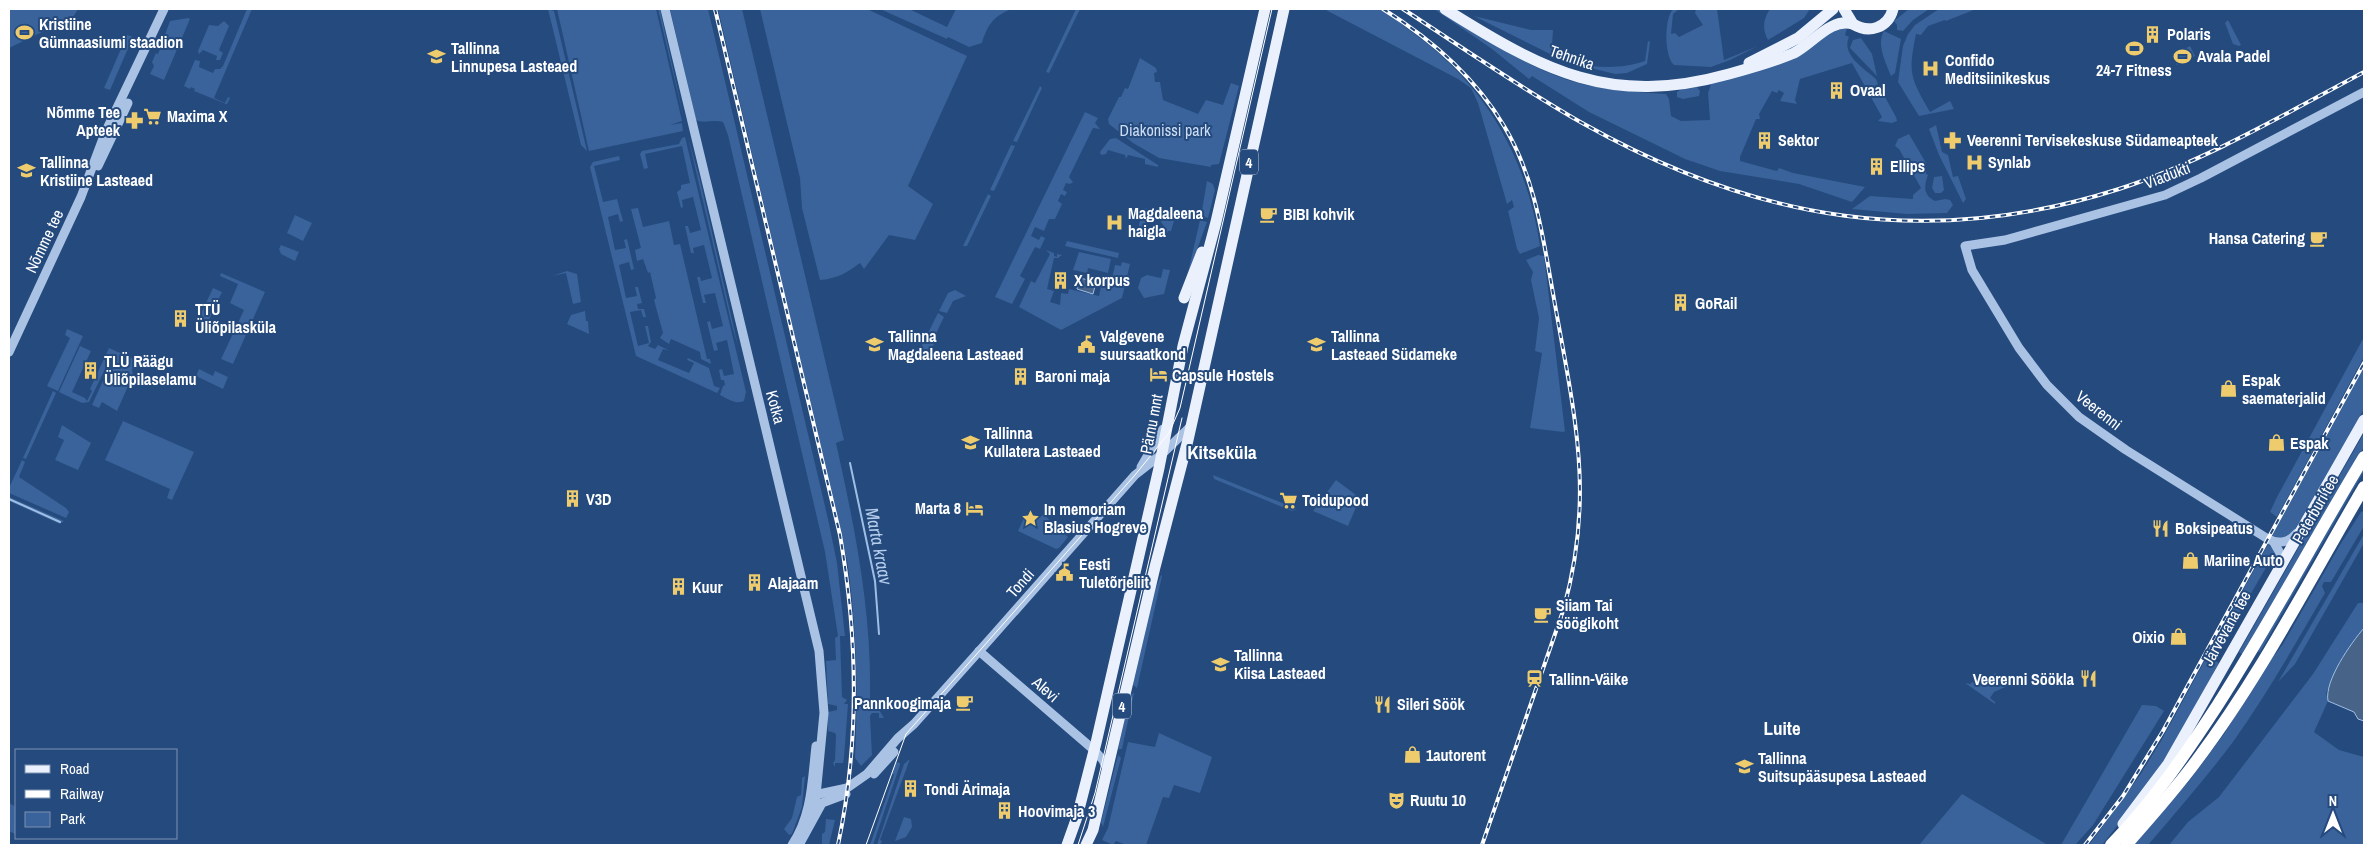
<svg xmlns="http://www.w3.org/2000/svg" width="2373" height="854" viewBox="0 0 2373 854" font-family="'Archivo Narrow',sans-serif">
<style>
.green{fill:#39639a}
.water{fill:#486388;stroke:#9ebee6}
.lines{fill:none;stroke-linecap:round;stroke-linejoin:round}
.stream{stroke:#9ebee6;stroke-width:2}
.minor{stroke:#aac3e5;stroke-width:9}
.major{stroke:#eaf1fd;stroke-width:11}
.highway{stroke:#fff;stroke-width:12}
.tram{stroke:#fff;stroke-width:1}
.rail-casing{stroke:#fff;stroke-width:4}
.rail{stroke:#254a7d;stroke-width:2;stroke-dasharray:5.5;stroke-linecap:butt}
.labels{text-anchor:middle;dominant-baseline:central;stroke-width:4;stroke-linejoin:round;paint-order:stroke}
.shield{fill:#254a7d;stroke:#bec9d8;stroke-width:1}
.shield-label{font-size:15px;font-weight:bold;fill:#fff}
.poi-label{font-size:16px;font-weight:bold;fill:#fff;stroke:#254a7d;text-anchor:start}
.street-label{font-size:16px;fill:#fff;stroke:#254a7d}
.park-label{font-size:16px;fill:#cddef4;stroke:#254a7d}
.water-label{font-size:18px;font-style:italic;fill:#b5cded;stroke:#254a7d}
.quarter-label{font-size:19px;font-weight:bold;fill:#fff;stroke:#254a7d}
</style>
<rect width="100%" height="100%" fill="#254a7d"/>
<g class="green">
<path d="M9 9H78L73 17 9 48Z"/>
<path d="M247 9H252L214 98 225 103 228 97 230 98 227 104H226L194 91 195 89 191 87 190 89 184 86 195 60 200 61 199 67 213 73 215 69H220L223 66Z"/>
<path d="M548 9 554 11 587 151 581 145Z"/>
<path d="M557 9H656L682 121 670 125 682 123 683 131 589 151Z"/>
<path d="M658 9H660L686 128Z"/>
<path d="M670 9H708L828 519 837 563 845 636H840L842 697 847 700 844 704H848L844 758 843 763H835V767L833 763 835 760 836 735 835 733 828 731V712L837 710V706L828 704 826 661 836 660 835 638 838 636 825 552 728 135 723 122C714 119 704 124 696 120Z"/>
<path d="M718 9H742L844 440 836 443C855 528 872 612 870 699L873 700 884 718H879V713H872L870 716 872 755 861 766 855 758C858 690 857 628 847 560Z"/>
<path d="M760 9H867L967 56 908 186 933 204 915 240 889 235 864 269 860 263C847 273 836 279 820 280L802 208 800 178Z"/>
<path d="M880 9H909L947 27 956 9 1009 10C993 17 987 26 982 43L969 47 948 37 947 39Z"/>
<path d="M1076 9H1080L1049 73 1046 72Z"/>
<path d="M1324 9C1335 9 1373 6 1381 10 1392 15 1402 25 1412 32 1485 84 1527 158 1540 246L1520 254 1517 249 1508 211 1514 207 1512 200 1507 204 1478 103 1471 88 1458 79Z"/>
<path d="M1434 9H1438C1478 34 1519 63 1565 79 1598 90 1632 92 1666 94L1669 99 1671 116 1681 121 1710 120 1708 93 1711 84 1835 30 1847 28 1845 35 1849 37C1841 55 1864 68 1876 79L1878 84 1867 90 1852 63 1800 79 1795 100 1797 104 1780 101 1784 93 1779 90 1777 93 1772 91 1759 114 1760 119H1756L1740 157V161L1773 170 1777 171 1779 168 1793 173 1865 187 1852 202 1799 184 1720 171 1685 159 1589 112 1532 76 1529 79 1492 49Z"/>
<path d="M1673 9H1679L1673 14 1671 34 1675 33 1679 37 1703 25 1695 13 1696 9H1717L1724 60 1758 46 1730 60 1711 67 1674 65C1664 56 1664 19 1673 9Z"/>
<path d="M1770 9H1810L1804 18 1768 40C1762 29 1763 19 1770 9Z"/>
<path d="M1909 9H1929L1913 20 1903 31 1897 30V25L1894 21Z"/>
<path d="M1939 9H1976L1946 21 1945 20 1928 26 1921 35 1916 34C1908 73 1910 77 1930 112L1950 101 1954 109 1919 116 1898 82 1903 46 1908 34 1915 25Z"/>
<path d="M1474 16 1531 30H1553L1552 46C1562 55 1575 55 1584 65 1606 68 1624 68 1645 61L1648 41 1650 42 1647 64 1627 73 1615 74 1574 64 1554 56Z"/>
<path d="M188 18 190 19 164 80 150 74 154 66 152 62 156 53 158 54 170 21Z"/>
<path d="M2228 20 2241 45 2239 46 2233 44 2225 23Z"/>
<path d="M224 21 229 26 219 50 223 53 220 60H216L217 56 203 50 199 54 198 51 209 25 218 26Z"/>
<path d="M1884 31 1901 39 1895 73 1891 76C1886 63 1876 44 1884 31Z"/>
<path d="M127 35 133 37 110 90 104 88Z"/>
<path d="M1861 38 1872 54 1877 76 1850 48 1853 40Z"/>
<path d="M2190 46 2195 56 2177 65 2172 56Z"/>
<path d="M1140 58 1156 68 1157 72 1154 73 1155 82H1160L1163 100 1198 114 1206 100 1223 105 1231 83 1239 86 1219 164 1211 165V167L1159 158 1133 143 1109 124 1108 119 1119 97H1121L1125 88 1128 89Z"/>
<path d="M1040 86 1042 88 1017 142 1013 141Z"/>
<path d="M1879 86 1896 117 1897 121 1892 123 1878 121 1882 117 1868 92Z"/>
<path d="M1697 87 1700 91 1699 96 1683 99 1677 97V92L1680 90Z"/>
<path d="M1085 112 1098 118 1095 123 1100 129 1093 128 1069 177 1073 182 1070 184 1066 183 1063 190 1067 192 1065 196 1061 194 1058 201 1062 204 1055 219H1049L1044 231 1035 227 1031 236 1039 240 1041 236 1045 238 1040 249 1035 247 1020 276 1025 279 1012 304 995 297Z"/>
<path d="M1936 125 1942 152 1948 155 1953 177 1958 176 1966 199 1963 203 1939 155 1929 129Z"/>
<path d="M1909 134 1926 163V174L1928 175C1924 186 1923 195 1935 201L1945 199 1950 200 1953 205 1947 213 1907 214 1852 209 1870 196 1913 199V195L1921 188 1899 149 1895 146 1898 139Z"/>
<path d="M685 137 746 392 744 401C736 405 728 399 720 395L723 386 725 385 724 380H721L719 370 722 369 724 376 734 374 727 340 716 343 718 350 714 351 707 322 710 321 712 329 723 326 715 293 704 295 706 303H703L697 277H700L701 281 712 278 704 245 693 248 694 253H691L685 226H688L690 233 701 230 693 197 682 200 683 207 681 208 677 192 681 189V185L690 183 682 146 645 154 648 168 644 169 640 154 642 151 679 144 682 138Z"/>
<path d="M688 137 700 180 738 346 732 326Z"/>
<path d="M1116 138 1158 165V167L1145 164V159L1128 155 1126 159 1125 155 1108 150 1106 154 1101 155 1100 152 1110 139Z"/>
<path d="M1011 145 1015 146 994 191 990 190Z"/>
<path d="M619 156 620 160 594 166 603 202 617 199 623 221 620 222 618 214 608 217 615 250 626 248 624 240 627 239 634 269 631 270 629 262 619 265 626 298 637 296 635 287H638L642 303 637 304 638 309H644L646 317H643L641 310 630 312 638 346 649 343 645 326H648L651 342 648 346 655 349 658 345 670 351 663 349 658 360 689 373 694 363 687 360 688 358 709 368 714 386 720 388 717 393 636 356 590 167 593 162Z"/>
<path d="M1942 176 1944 190 1941 193H1935L1932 188 1934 177Z"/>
<path d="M1207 181 1213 184 1215 190 1208 218 1201 216Z"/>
<path d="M988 194 991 196 967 246H963Z"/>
<path d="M638 208 643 227 669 221 674 245 680 244 707 359H710L711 364 701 359 700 352 671 339 669 344 660 338 663 333 654 300 656 298 650 272 648 273 643 259 637 261 635 250 641 248 631 209Z"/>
<path d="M1143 208 1175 215 1174 217 1148 211 1143 235 1136 237Z"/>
<path d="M295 215 312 223 303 241 287 233Z"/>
<path d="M1162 218 1174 221 1171 231H1168L1165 238 1158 236 1162 232 1164 226 1161 222Z"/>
<path d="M1200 220 1207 222 1187 277Z"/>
<path d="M1067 241 1119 253 1118 258 1065 246Z"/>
<path d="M281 245 299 252 295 261 281 254 279 249Z"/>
<path d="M1046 250 1054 253V256L1057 257V254L1062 255 1058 258H1054L1047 289 1054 291 1050 302 1060 305 1061 293 1068 294 1069 289 1099 296 1103 277 1112 279 1115 265 1121 266 1122 262 1130 264 1122 298 1061 330 1019 307 1031 281 1035 283 1050 254Z"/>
<path d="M1079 252 1111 259 1108 273 1088 268 1087 273 1073 270Z"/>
<path d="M1538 255 1544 256 1565 431 1563 432 1530 428 1542 353 1535 351 1539 318 1531 280 1533 272 1526 260Z"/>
<path d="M1163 269 1170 270 1164 294 1144 298 1138 288 1141 278 1147 275 1161 278Z"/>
<path d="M567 271 577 274 581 302 573 304 566 273 552 276Z"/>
<path d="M221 273 265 292 233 364 221 359 244 310 230 303 238 284 220 276Z"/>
<path d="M213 288 222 292 207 324 198 320Z"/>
<path d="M955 290 966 296 953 301 947 313 939 311 948 293Z"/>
<path d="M585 311 586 321H588L589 334 567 324 571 315Z"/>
<path d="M938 313 944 317 933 340 926 337Z"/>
<path d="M67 329 83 336 58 391 47 386 70 338 65 335Z"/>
<path d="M2364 337V357L2277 517 2270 512 2277 497Z"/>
<path d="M925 339 934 344 927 358 918 354Z"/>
<path d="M80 346 91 351 72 392 85 398 87 401 92 391 90 389 109 348 136 360 132 370 133 375 117 411 102 402 99 408 92 405 111 363 109 361 89 402 82 403 59 392Z"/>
<path d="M2364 367V409L2294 531 2283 538 2272 536Z"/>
<path d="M199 369 213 376 215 371 228 377 223 389 196 376Z"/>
<path d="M53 391 56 393 26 459 23 458Z"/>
<path d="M123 421 194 452 172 500 167 498 170 489 105 460Z"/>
<path d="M62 425 91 443 78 470 55 460 64 440 58 437Z"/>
<path d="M2364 433V447L2243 655 2239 652Z"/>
<path d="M22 460 25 462 19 477 66 508 69 512 66 518 9 493V488Z"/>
<path d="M2364 465V471L2260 652 2257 651Z"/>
<path d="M1213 475 1297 509 1292 511 1214 479Z"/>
<path d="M1336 480 1360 498 1348 526 1313 511Z"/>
<path d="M9 497 64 521 60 524 9 501Z"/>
<path d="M2364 511V526L2331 582H2324L2322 586 2325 593C2296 643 2267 694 2233 742 2206 778 2177 811 2148 845H2133L2189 781 2224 734 2267 665 2283 644 2340 545 2361 512Z"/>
<path d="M1028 514 1037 520 1043 514 1068 537 1059 548 1056 549 1018 531 1023 520Z"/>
<path d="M2364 534V543L2295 664 2278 682Z"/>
<path d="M2268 544 2276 553 2275 561 2271 559 2213 659 2219 663C2186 728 2148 789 2102 845H2089L2140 775 2161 741Z"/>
<path d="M1161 575 1162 576 1137 688 1132 684 1154 593Z"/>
<path d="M2358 603H2364V628L2343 657 2326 693 2328 701 2314 732 2339 750 2364 757V845H2169L2188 822 2219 797 2313 674Z"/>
<path d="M1995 673 2010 685 1994 692 1990 698 1995 702V704L1965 683 1970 684 1975 680 1984 687Z"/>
<path d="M1134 693 1122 749H1118L1130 695Z"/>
<path d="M2142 705 2156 706 2164 711 2093 825 2075 845H2061Z"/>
<path d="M1159 733 1212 757 1200 793 1174 785 1169 798 1163 797 1146 845H1126L1116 841 1113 845 1102 840 1108 828 1128 742 1155 747Z"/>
<path d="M1118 755 1121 758 1103 827 1101 822Z"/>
<path d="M910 759 880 840 882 841 880 845H877L904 764Z"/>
<path d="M896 762 900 763V765L873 845H870L894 775 891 773Z"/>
<path d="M805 776 802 807 792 834 789 835 784 829 792 818 797 797 801 795 802 778Z"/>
<path d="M1962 794 2048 845H2049H1919Z"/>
<path d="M9 803 16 807 15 834 9 831Z"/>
<path d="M904 817 911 819 912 827 906 837 895 841Z"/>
<path d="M826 819 835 820 829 845H822V834L825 832Z"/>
</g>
<g class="water">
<path d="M1080 278 1096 282 1093 294 1077 289Z"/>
<path d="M2364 628V721L2358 719 2354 712 2328 701C2324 681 2351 643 2364 628Z"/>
</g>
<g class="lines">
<g class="stream">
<path d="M850 463 875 581 879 634"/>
<path d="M9 499 60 522"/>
</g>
<g class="minor">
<path d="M665 9 819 651 824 713 814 816"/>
<path d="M98 166 128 103"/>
<path d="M9 352 81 197 105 133 164 9"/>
<path d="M1141 467 1163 429"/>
<path d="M2297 533C2289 542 2280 545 2268 539L2126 450 2079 417 2047 385 2019 348 1972 270 1965 246 2005 240 2165 195 2201 178 2364 92"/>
<path d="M2273 541 2280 553 2279 566"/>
<path d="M979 651 1094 750 1103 760 1107 769"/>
<path d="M874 774 894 752"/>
<path d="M810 801 819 794 847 788 867 774 898 738 914 724 990 639 1135 475 1162 454 1191 426"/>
<path d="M792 845C812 816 812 780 816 746"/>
<path d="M799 845 822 803 846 794"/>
</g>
<g class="major">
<path d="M1445 9C1544 71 1610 107 1729 74 1751 68 1773 62 1794 53 1812 44 1831 17 1853 24"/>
<path d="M1844 9 1853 24C1869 34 1888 28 1893 9"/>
<path d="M1749 63 1798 38 1833 9"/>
<path d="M1184 298 1202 252"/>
<path d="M2123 824 2168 764 2364 420"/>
<path d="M1067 845 1077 817 1096 743 1159 468 1183 346 1216 222 1265 9"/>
<path d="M1086 845 1093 830 1155 567 1188 440 1284 9"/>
</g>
<g class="highway">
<path d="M2111 845C2152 803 2185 755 2217 706 2269 625 2314 540 2364 457"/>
<path d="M2126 845C2150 818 2175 790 2197 760 2261 675 2310 579 2364 487"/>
</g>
<g class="tram">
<path d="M866 845 906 734 1135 475 1169 433 1180 408 1272 9"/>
<path d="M1078 845 1095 793 1182 418"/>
</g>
<defs>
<g id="rail">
<path d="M715 9 840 535C858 639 860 741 838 845"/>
<path d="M1383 9C1431 39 1475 77 1504 126 1536 179 1543 239 1554 299 1574 413 1596 495 1563 611L1482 845"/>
<path d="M1403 9C1463 48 1522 89 1584 124 1757 221 1928 250 2119 189 2205 161 2285 114 2364 72"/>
<path d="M2085 845 2123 796 2163 731 2364 363"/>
</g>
</defs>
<use href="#rail" class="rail-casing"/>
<use href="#rail" class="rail"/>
</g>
<defs>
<symbol id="stadium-bare" viewBox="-9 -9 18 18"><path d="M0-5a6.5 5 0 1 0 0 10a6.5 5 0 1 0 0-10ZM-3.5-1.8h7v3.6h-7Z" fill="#eecc6e" stroke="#254a7d" stroke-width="2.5" paint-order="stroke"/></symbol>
<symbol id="building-bare" viewBox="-9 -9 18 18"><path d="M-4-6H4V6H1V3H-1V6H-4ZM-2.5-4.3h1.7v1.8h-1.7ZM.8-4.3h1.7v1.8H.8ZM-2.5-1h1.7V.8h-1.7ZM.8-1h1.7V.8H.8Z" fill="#eecc6e" stroke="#254a7d" stroke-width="2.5" paint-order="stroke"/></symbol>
<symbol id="school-bare" viewBox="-9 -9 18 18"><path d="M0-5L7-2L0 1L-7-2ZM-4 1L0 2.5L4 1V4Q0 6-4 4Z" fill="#eecc6e" stroke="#254a7d" stroke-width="2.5" paint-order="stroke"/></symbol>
<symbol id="hospital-bare" viewBox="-9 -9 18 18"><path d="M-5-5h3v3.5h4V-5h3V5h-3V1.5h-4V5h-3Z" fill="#eecc6e" stroke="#254a7d" stroke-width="2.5" paint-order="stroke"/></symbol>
<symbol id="supermarket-bare" viewBox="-9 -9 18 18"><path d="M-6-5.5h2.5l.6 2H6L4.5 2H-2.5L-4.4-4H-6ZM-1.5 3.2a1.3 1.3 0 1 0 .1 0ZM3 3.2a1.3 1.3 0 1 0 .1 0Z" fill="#eecc6e" stroke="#254a7d" stroke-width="2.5" paint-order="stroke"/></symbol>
<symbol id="pharmacy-bare" viewBox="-9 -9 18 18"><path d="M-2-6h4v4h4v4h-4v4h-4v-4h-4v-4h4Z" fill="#eecc6e" stroke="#254a7d" stroke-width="2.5" paint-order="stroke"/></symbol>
<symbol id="cafe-bare" viewBox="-9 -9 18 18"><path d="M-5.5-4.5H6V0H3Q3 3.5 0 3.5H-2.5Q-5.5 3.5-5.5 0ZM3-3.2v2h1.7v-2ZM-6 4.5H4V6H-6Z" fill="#eecc6e" stroke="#254a7d" stroke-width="2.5" paint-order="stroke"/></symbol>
<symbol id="civic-bare" viewBox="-9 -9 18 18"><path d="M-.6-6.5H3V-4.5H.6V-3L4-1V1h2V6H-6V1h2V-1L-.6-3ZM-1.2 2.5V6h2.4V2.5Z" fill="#eecc6e" stroke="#254a7d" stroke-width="2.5" paint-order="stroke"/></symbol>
<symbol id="hotel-bare" viewBox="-9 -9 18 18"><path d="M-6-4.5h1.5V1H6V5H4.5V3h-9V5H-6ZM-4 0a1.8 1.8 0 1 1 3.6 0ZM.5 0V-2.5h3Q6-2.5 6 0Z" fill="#eecc6e" stroke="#254a7d" stroke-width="2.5" paint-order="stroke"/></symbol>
<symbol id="shop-bare" viewBox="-9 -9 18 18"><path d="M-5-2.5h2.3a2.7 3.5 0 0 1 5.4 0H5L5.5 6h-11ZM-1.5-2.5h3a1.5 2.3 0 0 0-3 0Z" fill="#eecc6e" stroke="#254a7d" stroke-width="2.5" paint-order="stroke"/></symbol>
<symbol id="sight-bare" viewBox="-9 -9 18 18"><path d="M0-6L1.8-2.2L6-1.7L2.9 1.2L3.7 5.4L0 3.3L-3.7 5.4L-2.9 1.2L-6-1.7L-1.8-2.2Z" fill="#eecc6e" stroke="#254a7d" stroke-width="2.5" paint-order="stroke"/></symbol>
<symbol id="restaurant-bare" viewBox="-9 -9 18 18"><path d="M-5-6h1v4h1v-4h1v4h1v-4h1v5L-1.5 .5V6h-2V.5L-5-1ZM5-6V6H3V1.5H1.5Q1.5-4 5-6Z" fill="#eecc6e" stroke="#254a7d" stroke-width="2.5" paint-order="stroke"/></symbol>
<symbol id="station-bare" viewBox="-9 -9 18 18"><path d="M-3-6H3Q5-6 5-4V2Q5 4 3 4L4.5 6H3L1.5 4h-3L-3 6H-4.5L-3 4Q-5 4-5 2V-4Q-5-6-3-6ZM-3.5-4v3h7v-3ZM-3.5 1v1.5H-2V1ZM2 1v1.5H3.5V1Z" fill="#eecc6e" stroke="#254a7d" stroke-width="2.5" paint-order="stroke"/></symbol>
<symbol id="theatre-bare" viewBox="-9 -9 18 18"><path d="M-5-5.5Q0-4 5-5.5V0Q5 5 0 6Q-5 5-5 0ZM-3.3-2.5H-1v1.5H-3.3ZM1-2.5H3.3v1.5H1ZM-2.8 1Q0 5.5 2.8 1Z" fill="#eecc6e" stroke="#254a7d" stroke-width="2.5" paint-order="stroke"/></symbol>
</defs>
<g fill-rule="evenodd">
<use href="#stadium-bare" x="12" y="20" width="25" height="25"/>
<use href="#building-bare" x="2140" y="22" width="25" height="25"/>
<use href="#stadium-bare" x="2122" y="36" width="25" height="25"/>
<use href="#stadium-bare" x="2170" y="44" width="25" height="25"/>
<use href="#school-bare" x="424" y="44" width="25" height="25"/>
<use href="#hospital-bare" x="1918" y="56" width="25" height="25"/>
<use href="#building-bare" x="1824" y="78" width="25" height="25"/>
<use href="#supermarket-bare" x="140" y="104" width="25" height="25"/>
<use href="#pharmacy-bare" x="122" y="108" width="25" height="25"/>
<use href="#building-bare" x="1752" y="128" width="25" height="25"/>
<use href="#pharmacy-bare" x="1940" y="128" width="25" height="25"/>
<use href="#hospital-bare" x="1962" y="150" width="25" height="25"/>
<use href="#building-bare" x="1864" y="154" width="25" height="25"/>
<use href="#school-bare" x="14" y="158" width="25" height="25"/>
<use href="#cafe-bare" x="1256" y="202" width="25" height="25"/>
<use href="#hospital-bare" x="1102" y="210" width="25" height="25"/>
<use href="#cafe-bare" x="2306" y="226" width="25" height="25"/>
<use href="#building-bare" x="1048" y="268" width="25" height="25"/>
<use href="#building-bare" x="1668" y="290" width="25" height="25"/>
<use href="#building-bare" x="168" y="306" width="25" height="25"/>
<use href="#school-bare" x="862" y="332" width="25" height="25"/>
<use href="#civic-bare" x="1074" y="332" width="25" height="25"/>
<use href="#school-bare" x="1304" y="332" width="25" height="25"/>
<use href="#building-bare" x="78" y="358" width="25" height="25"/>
<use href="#hotel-bare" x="1146" y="362" width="25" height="25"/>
<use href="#building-bare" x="1008" y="364" width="25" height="25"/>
<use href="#shop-bare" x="2216" y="376" width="25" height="25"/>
<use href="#school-bare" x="958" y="430" width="25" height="25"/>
<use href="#shop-bare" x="2264" y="430" width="25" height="25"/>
<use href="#building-bare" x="560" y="486" width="25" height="25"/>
<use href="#supermarket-bare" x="1276" y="488" width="25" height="25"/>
<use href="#hotel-bare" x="962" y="496" width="25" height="25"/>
<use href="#sight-bare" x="1018" y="506" width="25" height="25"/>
<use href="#restaurant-bare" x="2148" y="516" width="25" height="25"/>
<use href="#shop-bare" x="2178" y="548" width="25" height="25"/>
<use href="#civic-bare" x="1052" y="560" width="25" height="25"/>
<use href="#building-bare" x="742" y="570" width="25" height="25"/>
<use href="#building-bare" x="666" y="574" width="25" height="25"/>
<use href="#cafe-bare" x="1530" y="602" width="25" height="25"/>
<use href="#shop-bare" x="2166" y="624" width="25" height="25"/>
<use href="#school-bare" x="1208" y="652" width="25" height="25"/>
<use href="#station-bare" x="1522" y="666" width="25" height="25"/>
<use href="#restaurant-bare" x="2076" y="666" width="25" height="25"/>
<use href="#cafe-bare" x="952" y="690" width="25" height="25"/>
<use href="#restaurant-bare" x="1370" y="692" width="25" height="25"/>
<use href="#shop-bare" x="1400" y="742" width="25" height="25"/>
<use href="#school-bare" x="1732" y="754" width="25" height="25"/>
<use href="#building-bare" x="898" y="776" width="25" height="25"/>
<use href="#theatre-bare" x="1384" y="788" width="25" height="25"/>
<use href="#building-bare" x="992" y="798" width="25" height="25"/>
</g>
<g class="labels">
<g class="shield">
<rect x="1240" y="149.5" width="18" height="25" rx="4"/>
<rect x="1113" y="693.5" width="18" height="25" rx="4"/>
</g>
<g class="shield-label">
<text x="1249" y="162">4</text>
<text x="1122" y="706">4</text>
</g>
<g class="poi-label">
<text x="39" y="24">Kristiine<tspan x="39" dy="18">Gümnaasiumi staadion</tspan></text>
<text x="2167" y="34">Polaris</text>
<text x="451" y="48">Tallinna<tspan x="451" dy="18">Linnupesa Lasteaed</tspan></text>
<text x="2197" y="56">Avala Padel</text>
<text x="1945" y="60">Confido<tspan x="1945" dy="18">Meditsiinikeskus</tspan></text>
<text x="2134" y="70" text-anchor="middle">24-7 Fitness</text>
<text x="1850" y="90">Ovaal</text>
<text x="120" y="112" text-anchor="end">Nõmme Tee<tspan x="120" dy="18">Apteek</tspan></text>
<text x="167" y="116">Maxima X</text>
<text x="1778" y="140">Sektor</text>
<text x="1967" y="140">Veerenni Tervisekeskuse Südameapteek</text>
<text x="40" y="162">Tallinna<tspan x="40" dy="18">Kristiine Lasteaed</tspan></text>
<text x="1988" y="162">Synlab</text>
<text x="1890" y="166">Ellips</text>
<text x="1128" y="213">Magdaleena<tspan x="1128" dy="18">haigla</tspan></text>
<text x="1283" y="214">BIBI kohvik</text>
<text x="2305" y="238" text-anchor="end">Hansa Catering</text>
<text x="1074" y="280">X korpus</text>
<text x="1695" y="303">GoRail</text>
<text x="195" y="309">TTÜ<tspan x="195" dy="18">Üliõpilasküla</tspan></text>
<text x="888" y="336">Tallinna<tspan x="888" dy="18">Magdaleena Lasteaed</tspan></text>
<text x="1100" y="336">Valgevene<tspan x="1100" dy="18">suursaatkond</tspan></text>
<text x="1331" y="336">Tallinna<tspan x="1331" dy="18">Lasteaed Südameke</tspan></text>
<text x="104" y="361">TLÜ Räägu<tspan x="104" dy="18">Üliõpilaselamu</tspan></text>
<text x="1172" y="375">Capsule Hostels</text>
<text x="1035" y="376">Baroni maja</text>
<text x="2242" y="380">Espak<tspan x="2242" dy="18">saematerjalid</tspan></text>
<text x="984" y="433">Tallinna<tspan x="984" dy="18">Kullatera Lasteaed</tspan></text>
<text x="2290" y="443">Espak</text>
<text x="586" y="499">V3D</text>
<text x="1302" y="500">Toidupood</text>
<text x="961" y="508" text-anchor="end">Marta 8</text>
<text x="1044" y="509">In memoriam<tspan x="1044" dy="18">Blasius Hogreve</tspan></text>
<text x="2175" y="528">Boksipeatus</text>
<text x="2204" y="560">Mariine Auto</text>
<text x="1079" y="564">Eesti<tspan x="1079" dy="18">Tuletõrjeliit</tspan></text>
<text x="768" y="583">Alajaam</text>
<text x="692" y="587">Kuur</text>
<text x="1556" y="605">Siiam Tai<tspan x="1556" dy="18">söögikoht</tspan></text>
<text x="2165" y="637" text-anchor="end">Oixio</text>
<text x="1234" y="655">Tallinna<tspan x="1234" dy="18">Kiisa Lasteaed</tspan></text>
<text x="1549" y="679">Tallinn-Väike</text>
<text x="2074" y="679" text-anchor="end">Veerenni Söökla</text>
<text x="951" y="703" text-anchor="end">Pannkoogimaja</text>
<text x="1397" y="704">Sileri Söök</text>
<text x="1426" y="755">1autorent</text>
<text x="1758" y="758">Tallinna<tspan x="1758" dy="18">Suitsupääsupesa Lasteaed</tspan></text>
<text x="924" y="789">Tondi Ärimaja</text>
<text x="1410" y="800">Ruutu 10</text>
<text x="1018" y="811">Hoovimaja 3</text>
</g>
<g class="street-label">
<text transform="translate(1572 57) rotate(19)">Tehnika</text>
<text transform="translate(2167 175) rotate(-21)">Viadukti</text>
<text transform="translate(44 241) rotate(-65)">Nõmme tee</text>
<text transform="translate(776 407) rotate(75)">Kotka</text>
<text transform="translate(2099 410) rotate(38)">Veerenni</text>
<text transform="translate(1151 424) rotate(-79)">Pärnu mnt</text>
<text transform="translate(2315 509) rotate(-60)">Peterburi tee</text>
<text transform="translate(1020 583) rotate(-49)">Tondi</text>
<text transform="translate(2226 628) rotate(-61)">Järvevana tee</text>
<text transform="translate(1046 689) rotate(41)">Alevi</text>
</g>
<g class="park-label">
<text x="1165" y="130">Diakonissi park</text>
</g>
<g class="water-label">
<text transform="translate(879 546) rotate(79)">Marta kraav</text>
</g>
<g class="quarter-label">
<text x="1222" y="452">Kitseküla</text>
<text x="1782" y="728">Luite</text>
</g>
</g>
<rect width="2373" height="854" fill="none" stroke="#ffffff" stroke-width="20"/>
<rect x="15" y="749" width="162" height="90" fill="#254a7d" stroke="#7c92b1"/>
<rect x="25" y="765" width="25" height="8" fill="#eaf1fd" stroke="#7c92b1"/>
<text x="60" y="774" font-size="15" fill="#ffffff">Road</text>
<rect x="25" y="790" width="25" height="8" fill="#ffffff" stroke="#7c92b1"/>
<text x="60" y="799" font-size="15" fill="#ffffff">Railway</text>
<rect x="25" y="812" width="25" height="15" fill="#39639a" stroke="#7c92b1"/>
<text x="60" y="824" font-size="15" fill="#ffffff">Park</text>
<g transform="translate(2333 814)" stroke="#254a7d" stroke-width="4" paint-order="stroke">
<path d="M0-4L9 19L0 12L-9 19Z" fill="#ffffff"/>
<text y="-8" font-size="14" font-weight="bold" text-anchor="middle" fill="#ffffff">N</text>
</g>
</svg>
